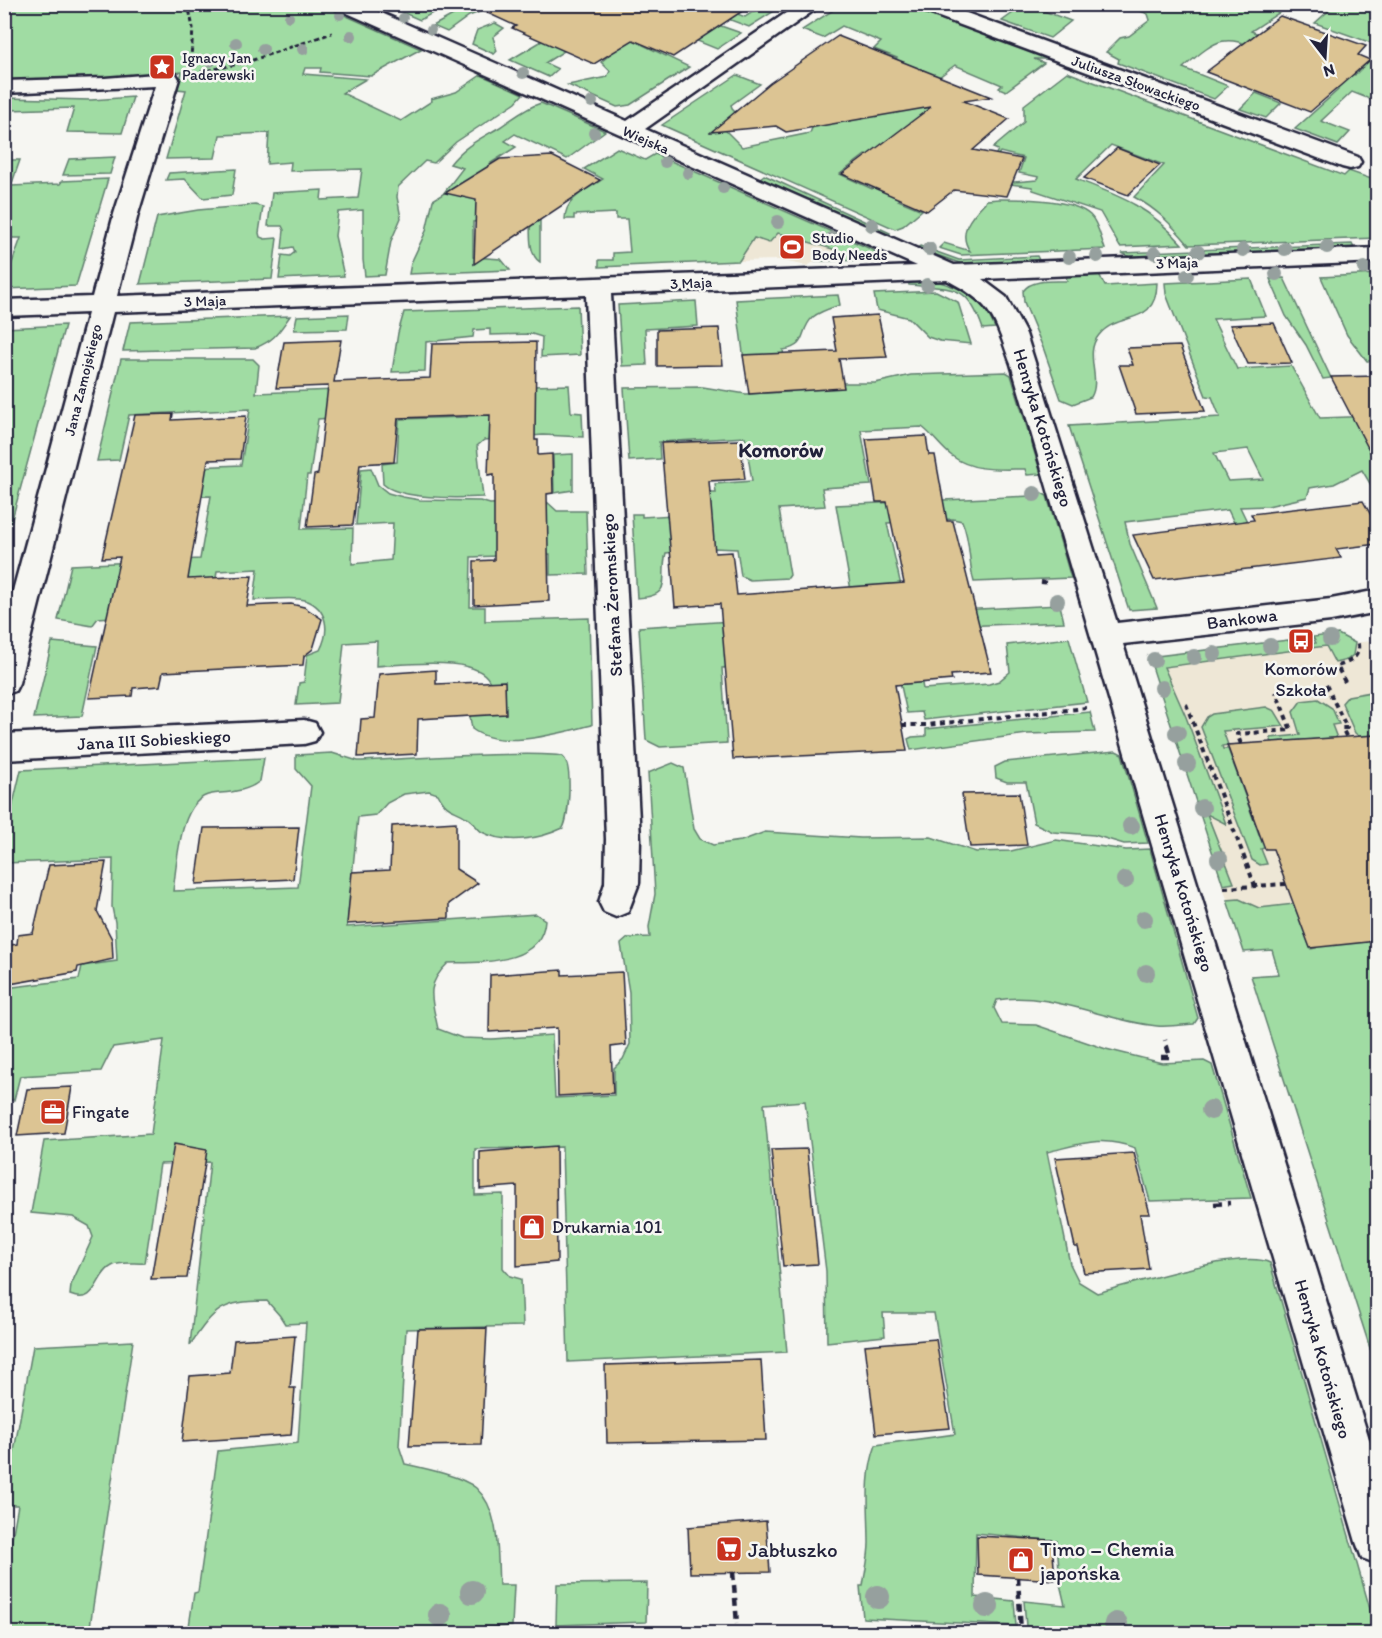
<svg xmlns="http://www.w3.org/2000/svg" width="1382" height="1638" viewBox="0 0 1382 1638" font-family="Itim,sans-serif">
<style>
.built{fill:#eee7d6}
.green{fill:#a0dca3;stroke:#617f6f;stroke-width:1.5;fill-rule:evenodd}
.building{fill:#dcc493;stroke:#22223b;stroke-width:1.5}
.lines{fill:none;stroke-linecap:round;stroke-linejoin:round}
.minor-casing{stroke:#22223b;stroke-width:5}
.path-far2{stroke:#22223b;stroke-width:3;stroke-dasharray:4.5 3;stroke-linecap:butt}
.path-far1{stroke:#22223b;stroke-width:4;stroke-dasharray:5 4.5;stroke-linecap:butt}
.path{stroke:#22223b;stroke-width:4.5;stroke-dasharray:8 5;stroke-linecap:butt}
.minor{fill:#f6f6f2;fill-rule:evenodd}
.tree{fill:#96a09e}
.labels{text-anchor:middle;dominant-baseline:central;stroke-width:5;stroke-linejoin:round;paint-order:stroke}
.far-poi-label{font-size:15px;fill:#22223b;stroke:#f6f6f2;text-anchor:start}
.far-street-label{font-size:15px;fill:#22223b;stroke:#f6f6f2}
.street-label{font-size:18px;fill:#22223b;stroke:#f6f6f2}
.poi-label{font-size:18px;fill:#22223b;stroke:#f6f6f2;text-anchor:start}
.quarter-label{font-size:21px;font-weight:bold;fill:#22223b;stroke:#f6f6f2}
.near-poi-label{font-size:21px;fill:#22223b;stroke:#f6f6f2;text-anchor:start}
</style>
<rect width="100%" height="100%" fill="#f6f6f2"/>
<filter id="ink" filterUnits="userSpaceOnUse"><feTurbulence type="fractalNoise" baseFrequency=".0167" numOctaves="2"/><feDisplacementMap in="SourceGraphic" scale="12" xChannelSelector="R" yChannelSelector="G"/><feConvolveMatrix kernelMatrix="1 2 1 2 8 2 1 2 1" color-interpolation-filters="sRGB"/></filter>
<g filter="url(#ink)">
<g class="built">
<path d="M769 216 857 255 856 261H816L807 266 779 260 739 261Z"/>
<path d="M1338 634 1355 643 1377 640V1370L1251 976 1279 974 1272 950 1244 952 1149 657 1288 640 1292 646 1316 643 1313 637Z"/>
</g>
<g class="green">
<path d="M1042 4 1038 9 1071 21 1050 38 1002 21 1024 5Z"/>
<path d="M4 5H322L421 49 371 76 320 72 321 68H305L303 74 366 79 342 93 401 121 432 101 431 99 456 92 481 75 523 94 516 102 456 142 434 163 425 161 398 187 397 197 401 218 391 241 385 275 365 276 363 260V210L338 212 335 236 344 276 279 279 282 255 290 256 295 252 293 247 282 249 284 230 282 226H268L272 193 322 190 321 200 358 198 362 169 290 171 291 162 267 164 269 133 220 135 215 158 166 159 186 90 177 89 182 72 115 79 5 81Z"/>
<path d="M386 5H447L420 20Z"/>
<path d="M471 5 495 6 469 16 447 32 433 26Z"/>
<path d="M691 5 725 9 745 17 764 5H784L749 27Z"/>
<path d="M841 5H905L1050 59H1034L1044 63 1006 91 999 88 1002 85 955 65 919 92 940 107 878 160 865 155 840 174 872 189 879 184 902 195 898 200 922 210 903 226 895 229 662 125 737 75 760 84 731 105 733 110 743 119 720 125 742 147 810 133 812 128 828 119 866 80 897 58 874 49 881 42 842 26 823 38 802 30Z"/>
<path d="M1126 5H1291L1251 31 1287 45 1275 54C1225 37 1225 31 1183 68L1228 86 1214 99 1118 63 1119 59 1106 52 1120 38 1129 36 1150 20 1148 14Z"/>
<path d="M1335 5H1377V45L1315 23Z"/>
<path d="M678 11 741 33 717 49 668 29 643 45 689 67 630 105 617 107 568 85 607 77 610 71 601 62 607 57 575 44 545 63 558 69 549 77 510 60 552 35Z"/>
<path d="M495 23 504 28 493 37 497 51 494 54 472 44 477 30Z"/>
<path d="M1377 53V102L1352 92 1321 121 1350 132 1338 145 1295 129 1338 90 1306 78 1323 64 1355 75Z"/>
<path d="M1067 72 1344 176 1349 171 1377 181V238L1189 245C1172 225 1157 209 1134 197L1164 165 1111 145 1076 179C1122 197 1148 206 1182 244L1120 247 1100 212 1033 190 1032 187 1003 183 1037 180 1039 177 1019 173 1024 158 1000 152 989 167 998 150 993 148 1024 122V105Z"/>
<path d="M1256 93 1281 103 1266 118 1240 109Z"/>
<path d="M133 97 122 133 67 132 74 108 9 110 5 117V98L91 100Z"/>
<path d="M541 103 605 131 567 159 515 134 505 141 516 147 491 163 533 184 540 199V262C527 254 531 229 530 215L473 222V257L501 259 510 270 409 274 411 263 426 231 433 200 443 194 463 168 450 164C464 146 480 139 500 127 514 118 525 108 541 103Z"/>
<path d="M617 148 645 160 655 154 873 250 878 255V260L816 261 817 259H834L836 250 778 233 769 243 754 238 739 261 599 267V260H613V253L630 252 627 219H616V213L574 215V219H565C565 198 587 190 603 179L584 169Z"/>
<path d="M115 157 110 174 63 175 69 159Z"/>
<path d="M9 160H20L11 186 60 184 62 181 108 179 76 286 5 289V282L21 238H5V162Z"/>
<path d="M236 169 232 195 203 198 185 179 166 180 169 173Z"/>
<path d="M764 175 890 233 888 235 759 179Z"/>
<path d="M999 199C1024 199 1071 198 1090 215 1098 222 1101 239 1105 249L961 255 939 248 944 243 970 251C956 231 973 215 987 200Z"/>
<path d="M255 205 263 207 259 233 260 237 265 239 277 238 272 279 140 284 157 217 198 210Z"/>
<path d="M1352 244 1354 248 1130 257 1122 253Z"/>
<path d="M920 246 959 260 1037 256 1039 260 965 265 917 248Z"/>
<path d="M1099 274 1105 286 1157 283C1156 328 1120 310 1099 335 1083 354 1102 378 1091 397L1073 404 1061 399 1044 350 1024 302 1023 291C1031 279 1053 281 1067 281L1066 276Z"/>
<path d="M1377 274V361H1367L1347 335 1321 277Z"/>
<path d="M1284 278 1331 378 1323 379 1306 345 1286 316 1270 279Z"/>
<path d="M1251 279 1266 316 1213 319 1237 369 1291 366 1320 418 1377 416V495L1362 470 1334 484 1310 488 1307 497 1268 506 1240 507 1268 565 1240 535 1228 510 1125 522 1130 544 1157 608 1129 610 1069 426 1220 417 1212 397 1206 396 1166 294 1165 283ZM1248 449 1263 479 1228 481 1214 453Z"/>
<path d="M933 280C966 289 982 297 995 328L983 329C967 283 954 289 909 285L908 281Z"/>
<path d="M936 291 958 302 971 344 940 341 928 337 909 318 877 310 874 294Z"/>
<path d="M838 295 840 305C831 308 820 311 813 317 798 331 809 346 783 350L784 358 744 360 736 300Z"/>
<path d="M696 301 698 326 645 329 647 365 622 366 618 305Z"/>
<path d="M578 306 580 355 541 357 542 337 532 334 490 335V329L474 330 473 337 426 342 425 371 392 372 398 333 404 312Z"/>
<path d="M349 314 347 329 294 330 297 316Z"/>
<path d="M290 316C278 333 275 340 255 348L123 351 130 322Z"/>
<path d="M65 325 11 523 5 522V328Z"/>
<path d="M121 359H253L259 365 256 393 363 389 359 416 318 419 310 475H307L301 529 353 528 352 564 391 560 393 523 356 525 361 469 371 468 378 485 388 493 403 497 420 500 480 501 490 504 546 501 557 511H586L588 574 550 575V554L471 557 470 607H485V621L589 618 592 725C559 733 501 751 472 729L469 711 491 686C486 653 401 665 376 666L377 641 344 643 338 703 296 705 299 683 304 682 307 655 320 650C330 631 328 608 305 600 294 596 266 600 254 600L258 569 217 571 203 664 140 615 98 618 92 626 58 620 71 565 200 559 211 496 166 497 172 468 241 465 250 409 129 415 119 460 97 461Z"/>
<path d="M1006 372 1011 375 1041 474 1027 475 1025 469C1000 469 973 472 952 456 941 448 933 435 922 427L861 430 871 485 822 488 825 506 779 509 790 575 788 578 750 580 741 576 737 549 713 548 666 553C659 579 675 596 637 598L632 514H642V517L706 513 703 493H716L715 484 752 481 745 437 659 442 660 459 629 461 624 388 703 387 746 394 790 392 788 380 821 383H875L911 375Z"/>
<path d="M569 385 571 412 582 413 583 437 543 435 484 440 477 446 483 497C460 498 400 500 383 484L382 464 397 462 399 419 467 417 468 404 532 386Z"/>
<path d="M573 454V490L554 493 553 455Z"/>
<path d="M1032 493H1042L1047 496 1071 578 974 582C968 561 971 541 962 521L953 519 887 523 903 595 958 610 1060 605 1064 622 911 628 923 689 989 684 999 681 1010 672 1007 645 1069 638 1087 702 924 720 922 712 907 713 895 659 722 668 727 743 660 747 646 740 639 627 855 613 836 505 1032 496Z"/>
<path d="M1338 634 1355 643 1353 655 1347 660 1335 663 1326 646 1164 667 1186 717 1226 824 1207 814 1234 883 1223 885 1149 657 1288 640 1292 646 1316 643 1313 637Z"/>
<path d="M52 642 97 646 82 716 34 718Z"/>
<path d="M1377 691V735L1359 736 1355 733 1342 703 1348 696Z"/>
<path d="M1318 699 1332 708 1339 724 1332 725 1337 738 1272 742 1270 738 1300 735 1293 712 1301 701Z"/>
<path d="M1266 707 1275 711 1284 726 1223 731 1228 745 1222 746 1223 749H1228L1264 848 1261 849 1267 864 1260 865 1252 860 1201 727 1207 717 1212 714Z"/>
<path d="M1090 712 1095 732 1027 734 911 750 908 739 912 737 926 736V729Z"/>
<path d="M1116 751 1122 754 1148 843 1124 844 1094 835 1053 832 1034 823 1026 782H1007L996 778 995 767 1005 762Z"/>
<path d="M332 753 358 761C384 760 552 749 563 757 573 765 569 817 563 828 540 839 507 845 482 832 477 829 474 822 469 819 454 807 449 815 438 794L429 791 404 794 387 803 376 815 358 817 347 927 536 914 545 920C542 965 482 962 448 963 424 986 432 999 438 1029L462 1038 492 1039 552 1035 555 1098 614 1095V1068L623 1059 630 1044 629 992 621 944 628 938 650 937 649 927 655 894 648 773 673 763 684 768 694 829 700 839 713 845 741 841 765 832 861 838 931 837 976 852 1011 851 1056 840 1126 850 1150 849 1198 1018 1194 1024C1182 1025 1169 1027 1157 1026 1104 1021 1050 991 997 1000L994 1008 1002 1024 1036 1025 1106 1049 1162 1063 1204 1061 1212 1065 1251 1198 1150 1201 1135 1148C1101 1135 1081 1144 1047 1152L1070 1264 1079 1282 1097 1293C1130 1285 1243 1248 1270 1263L1377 1633 1082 1634 1026 1626 1024 1601 1065 1605 1060 1584 1057 1541 976 1533 975 1597 1014 1601 1016 1626 863 1618 860 1586H863C865 1572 869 1557 869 1543 869 1509 864 1477 876 1445L955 1434 934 1313H883L885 1336 827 1342 826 1271 805 1101 764 1104 787 1352 568 1362 562 1147 475 1149V1195L503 1194V1268L510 1276 521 1279 523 1326 406 1329 399 1446 405 1464C423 1468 462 1476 476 1488 501 1511 497 1554 499 1585H514L512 1626 342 1634 188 1633 194 1593 198 1592 218 1451 298 1443 306 1323 285 1324 280 1316 267 1301C222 1301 215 1308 190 1345L210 1162 160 1164 145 1263C136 1264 120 1261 112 1266 95 1274 98 1306 70 1295L71 1285 93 1237 89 1226 73 1217 31 1213 44 1141 151 1134 164 1040 113 1047 101 1071 20 1076 14 1100H5V988L79 979 82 966 117 961 115 922 112 907 113 859 5 863V838L21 770 264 758 260 781C247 792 228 792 212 794 179 798 177 865 173 891L298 887 311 786 296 769V755Z"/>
<path d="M1239 899 1259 908 1294 904 1311 949 1316 948 1314 944 1374 940 1377 944V1370L1251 976 1279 974 1272 950 1244 952 1227 900Z"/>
<path d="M133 1341 89 1633H5V1606L11 1582 5 1583V1577L18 1505H5V1479H9L33 1346Z"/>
<path d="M647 1583 646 1622 556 1625 557 1584Z"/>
</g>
<g class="building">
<path d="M468 4H753L673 57 633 40 594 64 512 28 516 26Z"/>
<path d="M1280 16 1366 46 1358 55 1370 60 1310 112 1206 72Z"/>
<path d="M838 36 991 97 964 101 1009 119 973 150 1022 159 1007 196 954 190 927 211 842 174 931 107 786 132 776 126 711 132 770 83Z"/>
<path d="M1117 148 1160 165 1128 195 1084 178Z"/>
<path d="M552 156 600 180 474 264 476 200 445 193 500 159Z"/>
<path d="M878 315 887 357 839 359 844 388 749 394 743 355 837 351 831 318Z"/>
<path d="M1274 323 1292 363 1248 364 1230 325Z"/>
<path d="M719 328 723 365 657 366V330Z"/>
<path d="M341 340 334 382 430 378 432 344 536 342 535 440H538V455L552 454 553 493 547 494 549 601 474 605V561L494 560V474L488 475 490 415 398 418 394 462 360 464 353 525 307 527 314 475 318 474 328 386 276 388 284 342Z"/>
<path d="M1180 346 1205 411 1136 414 1119 365H1133L1127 348Z"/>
<path d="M1377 376V465L1331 377Z"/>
<path d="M173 414 172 420 246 416 240 459 208 460 188 579 252 576 247 606 291 604 304 607 322 619 313 649 304 656 303 665 163 672 160 686 133 688 132 696 89 698 120 557 102 558 135 415Z"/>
<path d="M926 436 929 455H935L947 521H953L991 672 951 675 952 680 895 685 907 751 733 759 720 604 675 607 661 443 740 440 745 479 709 481 715 553 732 552 737 595 904 583 887 502H876L866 439Z"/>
<path d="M1363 501 1377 526V544L1336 549 1341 558 1154 580 1133 535 1254 520 1251 514Z"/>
<path d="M436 670V684L505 681 506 714 418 719 417 754 358 757 361 719 375 718 379 674Z"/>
<path d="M1377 735V941L1310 948 1273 849H1265L1227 745Z"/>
<path d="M1019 793 1027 845 970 847 962 794Z"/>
<path d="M456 822V869L478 883 449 904V918L347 924 352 872 390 870 392 826Z"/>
<path d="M299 827 293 879 196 884 204 828Z"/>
<path d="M106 862 97 911 112 939 113 959 78 967 77 972 4 985V946L17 944 18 935 33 933 49 865Z"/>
<path d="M562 970V975L622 972 626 1045 611 1047 613 1093 558 1096 557 1028 489 1032 490 975Z"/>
<path d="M72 1087 64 1133 17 1136 27 1089Z"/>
<path d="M174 1144 207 1150 187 1278 151 1279Z"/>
<path d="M556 1146 557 1262 517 1266V1186L480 1189V1152Z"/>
<path d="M807 1149 818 1264 783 1266 771 1150Z"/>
<path d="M1134 1153 1150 1214H1140L1149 1269 1084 1273 1078 1247H1075L1055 1158Z"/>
<path d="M487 1328 481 1445 409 1446 418 1329Z"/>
<path d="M295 1336 290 1388H295L291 1435 182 1442 190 1376 230 1373 234 1340Z"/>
<path d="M936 1339 950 1428 876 1434 865 1345Z"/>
<path d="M761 1360 766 1440 607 1443 605 1365Z"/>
<path d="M766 1521 770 1572 690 1573 688 1527Z"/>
<path d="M977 1536 1052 1540 1055 1580 978 1575Z"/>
</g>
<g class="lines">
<defs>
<g id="minor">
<path d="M333 4H361L627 121 799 4H823L645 129 954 265 1378 248V262L982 279 1006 297 1026 334 1117 623 1331 599 1378 590V612L1331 621 1123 644 1378 1468V1564L1362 1558 1356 1542 1011 364C994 317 993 304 947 280L611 294 640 839 639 883 628 912 616 917 604 912 599 902 605 883 606 839 586 295 113 312 19 683 15 691 4 695V624L88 313 4 316V300L92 297 114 214 155 86 4 93V81L105 78 168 73 176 74 179 79 138 214 117 296 917 266 336 8Z"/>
<path d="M912 4H942L1358 157 1361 162 1358 167 1350 169 1342 167 915 8Z"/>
<path d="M304 720 315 723 320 732 315 741 304 744 4 760V734Z"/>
</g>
</defs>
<use href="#minor" class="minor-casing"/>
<g class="path-far2">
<path d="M188 4 193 28 191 58"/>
<path d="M201 72 247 62 332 33"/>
</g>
<g class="path-far1">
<path d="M1041 582 1049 583"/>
<path d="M1345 682 1337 666C1351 662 1362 656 1357 640"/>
<path d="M1326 685 1347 728H1342L1347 738"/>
<path d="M1186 704 1255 886"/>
<path d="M902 725H927L1086 708"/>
<path d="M1241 744 1237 734 1291 730 1276 692"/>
<path d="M1224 888 1286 884"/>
</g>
<g class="path">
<path d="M1161 1057H1170L1165 1040"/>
<path d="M1214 1204 1230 1203"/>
<path d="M733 1572 737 1624"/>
<path d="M1018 1577 1021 1634"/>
</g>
<use href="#minor" class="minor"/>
</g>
<g class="tree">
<circle cx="340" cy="15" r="5"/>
<circle cx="289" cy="17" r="5"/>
<circle cx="403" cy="18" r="5"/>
<circle cx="431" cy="30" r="5"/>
<circle cx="351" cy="36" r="6"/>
<circle cx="236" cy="43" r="6"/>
<circle cx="263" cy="49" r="6"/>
<circle cx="303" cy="49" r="6"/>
<circle cx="210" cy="61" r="6"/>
<circle cx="523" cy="73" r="6"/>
<circle cx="592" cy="102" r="6"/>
<circle cx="594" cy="133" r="6"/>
<circle cx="665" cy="162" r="6"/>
<circle cx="688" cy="173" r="6"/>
<circle cx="723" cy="188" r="6"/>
<circle cx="778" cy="222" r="7"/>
<circle cx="872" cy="225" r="7"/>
<circle cx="833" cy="238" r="7"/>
<circle cx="1327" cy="247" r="7"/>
<circle cx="929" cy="249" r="7"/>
<circle cx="1285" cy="249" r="7"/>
<circle cx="1243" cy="250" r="7"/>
<circle cx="1198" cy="252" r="7"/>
<circle cx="1155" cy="253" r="7"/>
<circle cx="1097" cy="256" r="7"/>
<circle cx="1069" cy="257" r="7"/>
<circle cx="1364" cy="268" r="7"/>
<circle cx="1276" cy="274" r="7"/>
<circle cx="1187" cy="275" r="7"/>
<circle cx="927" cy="285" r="7"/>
<circle cx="1034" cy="494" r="8"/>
<circle cx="1057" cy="601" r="8"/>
<circle cx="1330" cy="639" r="8"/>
<circle cx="1270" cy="646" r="8"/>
<circle cx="1214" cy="654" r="8"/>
<circle cx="1194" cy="657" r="8"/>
<circle cx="1154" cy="660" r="8"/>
<circle cx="1162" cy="688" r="8"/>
<circle cx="1177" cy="733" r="9"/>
<circle cx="1187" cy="764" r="9"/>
<circle cx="1202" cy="808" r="9"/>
<circle cx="1131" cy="826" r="9"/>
<circle cx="1219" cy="859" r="9"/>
<circle cx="1125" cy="880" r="9"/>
<circle cx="1144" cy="919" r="9"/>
<circle cx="1146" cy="973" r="9"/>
<circle cx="1211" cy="1110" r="10"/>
<circle cx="472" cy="1592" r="12"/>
<circle cx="878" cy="1597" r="12"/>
<circle cx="987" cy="1606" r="12"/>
<circle cx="440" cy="1615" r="12"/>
<circle cx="1116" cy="1624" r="12"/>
</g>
</g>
<defs>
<symbol id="sight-square" viewBox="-11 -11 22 22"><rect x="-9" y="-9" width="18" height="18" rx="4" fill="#c8321e" stroke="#f6f6f2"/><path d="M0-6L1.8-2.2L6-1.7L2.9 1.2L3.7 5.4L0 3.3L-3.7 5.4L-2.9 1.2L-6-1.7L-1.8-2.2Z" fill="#fff"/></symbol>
<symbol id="stadium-square" viewBox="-11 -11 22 22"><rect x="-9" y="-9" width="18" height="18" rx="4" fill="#c8321e" stroke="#f6f6f2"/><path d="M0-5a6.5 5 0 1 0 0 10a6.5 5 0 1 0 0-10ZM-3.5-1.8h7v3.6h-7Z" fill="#fff"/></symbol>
<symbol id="bus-square" viewBox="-11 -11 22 22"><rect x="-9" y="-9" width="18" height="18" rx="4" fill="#c8321e" stroke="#f6f6f2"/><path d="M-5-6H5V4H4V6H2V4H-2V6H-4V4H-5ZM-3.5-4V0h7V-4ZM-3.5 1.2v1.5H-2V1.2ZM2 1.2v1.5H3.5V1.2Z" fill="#fff"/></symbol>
<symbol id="office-square" viewBox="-11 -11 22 22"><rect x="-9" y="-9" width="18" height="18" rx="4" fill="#c8321e" stroke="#f6f6f2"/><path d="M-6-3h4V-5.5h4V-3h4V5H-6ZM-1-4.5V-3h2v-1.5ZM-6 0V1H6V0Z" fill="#fff"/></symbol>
<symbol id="shop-square" viewBox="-11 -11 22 22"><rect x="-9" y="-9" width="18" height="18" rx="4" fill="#c8321e" stroke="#f6f6f2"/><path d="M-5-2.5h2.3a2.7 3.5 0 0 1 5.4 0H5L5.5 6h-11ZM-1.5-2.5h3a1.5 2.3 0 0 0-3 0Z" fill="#fff"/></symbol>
<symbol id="supermarket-square" viewBox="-11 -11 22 22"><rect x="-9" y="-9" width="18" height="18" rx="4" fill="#c8321e" stroke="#f6f6f2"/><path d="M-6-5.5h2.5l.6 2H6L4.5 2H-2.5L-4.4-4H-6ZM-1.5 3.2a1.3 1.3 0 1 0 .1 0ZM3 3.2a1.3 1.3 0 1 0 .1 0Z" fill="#fff"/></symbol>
</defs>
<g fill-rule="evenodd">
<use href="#sight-square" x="147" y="52" width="30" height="30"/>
<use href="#stadium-square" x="777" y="232" width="30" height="30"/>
<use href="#bus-square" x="1286" y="626" width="30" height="30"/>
<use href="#office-square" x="38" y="1097" width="30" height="30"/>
<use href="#shop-square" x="517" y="1212" width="30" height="30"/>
<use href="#supermarket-square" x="714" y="1534" width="30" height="30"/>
<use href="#shop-square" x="1006" y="1545" width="30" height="30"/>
</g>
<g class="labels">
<g class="far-poi-label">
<text x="182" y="58">Ignacy Jan<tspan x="182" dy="17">Paderewski</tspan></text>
<text x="812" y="238">Studio<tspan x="812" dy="17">Body Needs</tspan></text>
</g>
<g class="far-street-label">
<text transform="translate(1136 83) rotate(20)">Juliusza Słowackiego</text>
<text transform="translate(646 140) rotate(24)">Wiejska</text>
<text transform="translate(1177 263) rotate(-2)">3 Maja</text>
<text transform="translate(691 283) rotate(-3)">3 Maja</text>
<text transform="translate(205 301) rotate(-2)">3 Maja</text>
<text transform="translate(83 380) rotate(-76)">Jana Zamojskiego</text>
</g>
<g class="street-label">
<text transform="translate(1043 428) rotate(73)">Henryka Kotońskiego</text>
<text transform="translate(612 595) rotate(-93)">Stefana Żeromskiego</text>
<text transform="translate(1242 619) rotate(-7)">Bankowa</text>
<text transform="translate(154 740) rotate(-3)">Jana III Sobieskiego</text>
<text transform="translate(1184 893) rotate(73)">Henryka Kotońskiego</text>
<text transform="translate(1323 1359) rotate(74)">Henryka Kotońskiego</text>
</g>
<g class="poi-label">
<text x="1301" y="669" text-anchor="middle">Komorów<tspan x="1301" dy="21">Szkoła</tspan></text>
<text x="72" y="1112">Fingate</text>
<text x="552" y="1227">Drukarnia 101</text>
</g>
<g class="quarter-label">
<text x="781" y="449">Komorów</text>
</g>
<g class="near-poi-label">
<text x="1040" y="1548">Timo – Chemia<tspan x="1040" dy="24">japońska</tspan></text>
<text x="748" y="1549">Jabłuszko</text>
</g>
</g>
<rect width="1382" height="1638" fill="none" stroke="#f6f6f2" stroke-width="24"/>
<rect x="12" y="12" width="1358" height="1614" fill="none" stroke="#22223b" stroke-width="2" filter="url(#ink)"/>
<g transform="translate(1325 57) rotate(163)" stroke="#f6f6f2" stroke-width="4.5" paint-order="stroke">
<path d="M0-4.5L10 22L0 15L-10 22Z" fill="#22223b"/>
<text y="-9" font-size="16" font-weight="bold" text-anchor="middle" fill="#22223b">N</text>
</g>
</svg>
